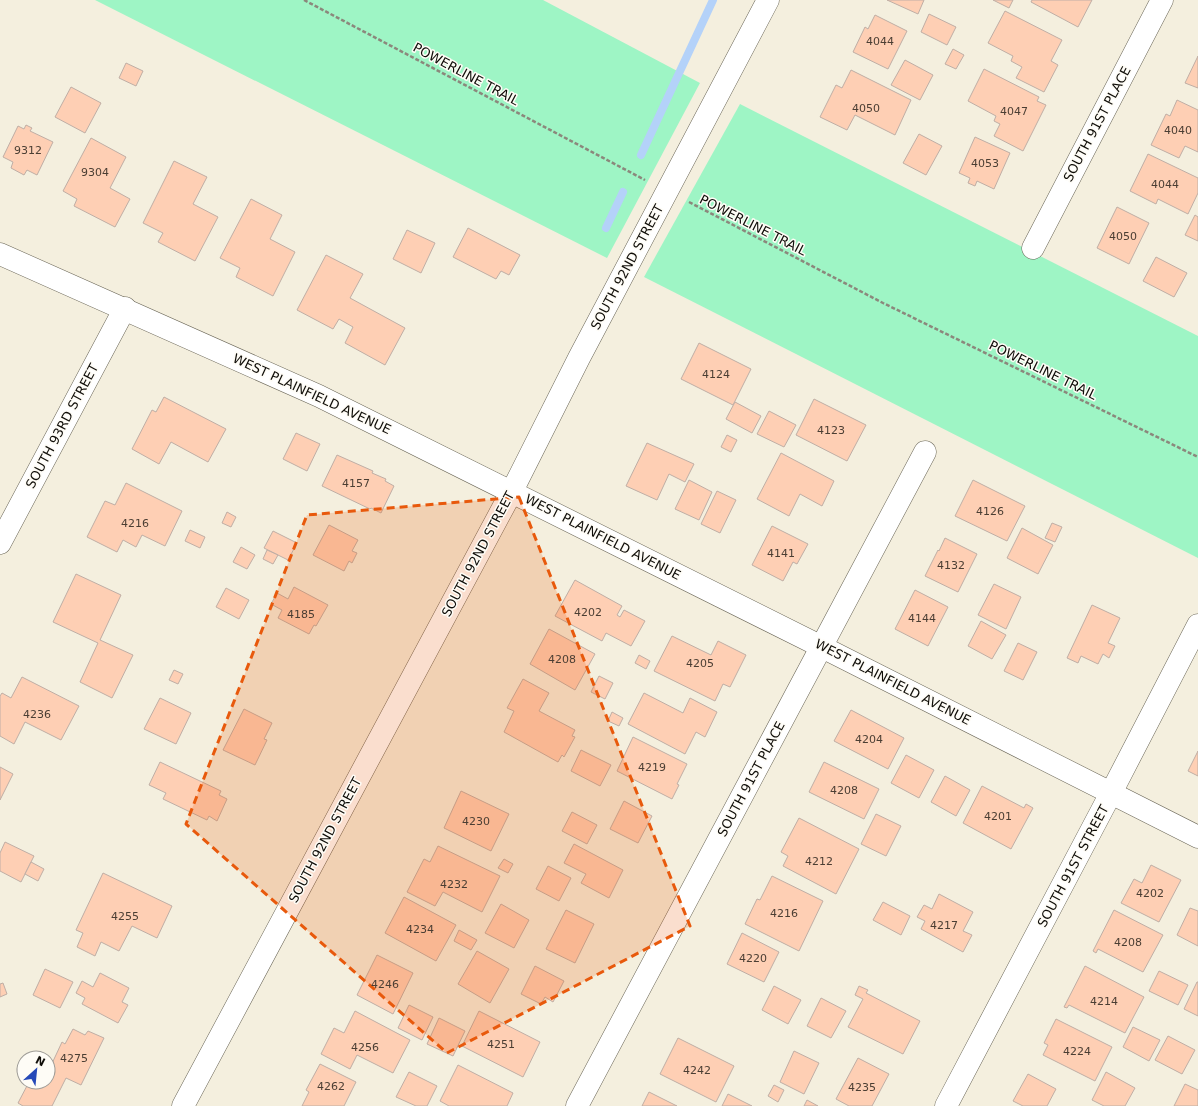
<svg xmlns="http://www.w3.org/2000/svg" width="1198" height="1106" viewBox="0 0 1198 1106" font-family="'DejaVu Sans',sans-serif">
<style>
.green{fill:#9ef5c5}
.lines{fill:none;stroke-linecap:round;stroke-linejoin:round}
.stream{stroke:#b4d2f9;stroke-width:8}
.building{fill:#fecfb4;stroke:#bfaea5}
.minor-casing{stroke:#6a6657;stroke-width:23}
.major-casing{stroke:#6a6657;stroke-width:23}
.path{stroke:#8b887c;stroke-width:2.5;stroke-dasharray:4 2;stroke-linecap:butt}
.minor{stroke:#fff;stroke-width:22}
.major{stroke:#fff;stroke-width:22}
.marked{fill:#e8590c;fill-opacity:0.2;stroke:#e8590c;stroke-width:3;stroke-dasharray:8 5;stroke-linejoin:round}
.labels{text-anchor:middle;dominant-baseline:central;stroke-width:3;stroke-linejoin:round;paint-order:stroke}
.number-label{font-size:11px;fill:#4b3e33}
.street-label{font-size:13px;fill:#0f0d08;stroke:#fefcf6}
</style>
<rect width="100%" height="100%" fill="#f4efde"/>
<g class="green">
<path d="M95 0H543L700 83 607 258Z"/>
<path d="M740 104 1198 336V558L644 277Z"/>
</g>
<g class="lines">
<g class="stream">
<path d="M641 155 713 0"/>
<path d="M606 228 623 192"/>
</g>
</g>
<g class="building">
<path d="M887 0H924L918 14Z"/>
<path d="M993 0H1013L1009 8Z"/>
<path d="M1032 0H1092L1078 27 1031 2Z"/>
<path d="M1005 11 1062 40 1051 61 1058 65 1044 92 1016 78 1022 67 1011 61 1013 56 988 43Z"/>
<path d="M929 14 956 27 947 45 921 32Z"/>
<path d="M875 15 907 31 888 69 853 52 865 27 868 29Z"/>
<path d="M953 49 964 55 956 69 945 64Z"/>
<path d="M1198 56V88L1185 83Z"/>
<path d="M905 60 933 75 920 100 891 85Z"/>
<path d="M126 63 143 71 136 86 119 78Z"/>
<path d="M984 69 1039 97 1037 101 1046 105 1023 151 994 136 1000 124 994 121 996 116 968 101Z"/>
<path d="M851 70 911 100 895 135 855 115 847 130 820 117 836 85 842 88Z"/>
<path d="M71 87 101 103 85 133 55 117Z"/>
<path d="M1177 100 1198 110V152L1185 146 1179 158 1151 145 1166 114 1170 116Z"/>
<path d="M26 125 32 128 30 131 53 142 37 175 27 170 24 175 11 168 13 162 3 157 18 126 24 129Z"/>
<path d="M919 134 942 146 926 175 903 163Z"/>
<path d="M975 137 1010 153 994 189 977 181 975 186 968 183 970 178 959 173Z"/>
<path d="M91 138 126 157 110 188 130 199 115 227 74 206 77 199 63 191Z"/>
<path d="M1148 154 1198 178V193L1188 214 1158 199 1156 204 1130 191Z"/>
<path d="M174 161 207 177 193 204 218 217 195 261 158 242 163 233 143 223Z"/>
<path d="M251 199 282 215 270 239 295 252 273 296 236 277 240 268 220 258Z"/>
<path d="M1117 207 1149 223 1129 264 1097 248Z"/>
<path d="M1195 215 1198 217V241L1185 235Z"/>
<path d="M468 228 520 255 509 275 501 271 496 279 453 257Z"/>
<path d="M407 230 435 243 421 273 393 259Z"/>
<path d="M326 255 363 274 350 298 405 328 385 365 345 343 353 327 339 319 333 329 297 310Z"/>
<path d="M1156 257 1187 273 1174 297 1143 281Z"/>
<path d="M699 343 751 369 733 405 681 379Z"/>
<path d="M164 397 226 429 208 462 171 442 159 464 132 449 152 410 156 412Z"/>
<path d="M814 399 866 425 847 461 796 435Z"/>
<path d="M735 402 761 416 752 433 726 419Z"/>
<path d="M769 411 796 425 784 447 757 434Z"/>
<path d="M296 433 320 444 307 471 283 459Z"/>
<path d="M727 435 737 440 731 452 721 447Z"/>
<path d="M647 443 694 464 685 482 669 474 657 500 626 486Z"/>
<path d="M781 453 834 481 822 506 800 494 789 516 757 499Z"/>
<path d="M337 455 373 471 372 473 386 479 385 481 394 486 381 513 371 508 370 509 322 486Z"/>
<path d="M689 480 712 492 699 520 675 509Z"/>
<path d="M973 480 1025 506 1007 541 955 516Z"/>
<path d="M126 483 182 511 165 546 142 535 136 547 123 540 117 552 87 537 105 501 115 505Z"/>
<path d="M717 491 736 500 720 533 701 524Z"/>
<path d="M227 512 236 517 231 527 222 523Z"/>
<path d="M1052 523 1062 527 1055 542 1045 538Z"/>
<path d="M329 525 358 540 352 551 357 553 352 563 349 561 344 571 313 555Z"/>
<path d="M772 526 808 544 797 564 793 562 783 581 752 565Z"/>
<path d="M1022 528 1053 545 1038 574 1007 558Z"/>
<path d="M190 530 205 537 200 548 185 541Z"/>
<path d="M273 531 297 543 288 560 264 548Z"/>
<path d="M945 538 977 554 958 592 925 576 938 550 939 551Z"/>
<path d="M241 547 255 555 247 569 233 562Z"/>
<path d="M267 550 278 555 273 564 263 559Z"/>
<path d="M76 574 121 595 100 640 133 655 112 698 80 682 98 643 53 622Z"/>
<path d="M575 580 622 606 617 615 620 617 624 610 645 621 631 646 606 633 602 641 555 616Z"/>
<path d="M994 584 1021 597 1006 629 978 615Z"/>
<path d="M294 587 328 605 316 626 314 625 309 634 278 618 282 610 271 604 277 593 288 599Z"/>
<path d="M226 588 249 600 239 619 216 607Z"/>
<path d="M915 590 948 607 928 646 895 629Z"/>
<path d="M1092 605 1120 618 1108 643 1115 646 1109 658 1103 654 1098 664 1081 656 1078 663 1067 658Z"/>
<path d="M981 621 1006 635 992 659 968 646Z"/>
<path d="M549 629 595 654 575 690 530 664Z"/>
<path d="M672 636 711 655 718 641 746 655 730 687 723 684 715 701 654 671Z"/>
<path d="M1018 643 1037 652 1023 680 1004 671Z"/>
<path d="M639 655 650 661 646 669 635 663Z"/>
<path d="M174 670 183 674 178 684 169 680Z"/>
<path d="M599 676 613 683 605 699 591 692Z"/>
<path d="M22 677 79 706 61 740 25 722 14 744 0 736V696L2 693 11 698Z"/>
<path d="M523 679 549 693 539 711 575 730 572 736 575 737 564 757 562 755 558 762 504 732 514 711 507 708Z"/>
<path d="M644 693 683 713 690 698 717 712 705 737 696 732 685 754 628 724Z"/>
<path d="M160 698 191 713 176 744 144 729Z"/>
<path d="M244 709 272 723 264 739 267 740 255 765 223 750Z"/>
<path d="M851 710 904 738 888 769 834 741Z"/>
<path d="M612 712 623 718 619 726 608 721Z"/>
<path d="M633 737 687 764 677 784 679 785 672 799 617 771Z"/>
<path d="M581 750 611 765 600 786 571 771Z"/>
<path d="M1198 751V776L1188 771Z"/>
<path d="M906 755 934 770 919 798 891 783Z"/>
<path d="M160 762 221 791 219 795 227 799 217 821 209 816 207 820 163 799 166 793 149 785Z"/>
<path d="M824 762 879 789 864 819 809 792Z"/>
<path d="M0 767 13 774 0 800Z"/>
<path d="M945 776 970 790 956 816 931 802Z"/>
<path d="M982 786 1024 808 1026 804 1033 808 1011 849 963 823Z"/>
<path d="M461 791 509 814 491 851 444 828Z"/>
<path d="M624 801 652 816 638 843 610 829Z"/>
<path d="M572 812 597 825 587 844 562 831Z"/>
<path d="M876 814 901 826 886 856 861 844Z"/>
<path d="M799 818 859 849 836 894 783 866 788 856 781 852Z"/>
<path d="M5 842 34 856 21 882 0 871V853Z"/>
<path d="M574 844 623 870 609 898 581 883 586 874 564 863Z"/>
<path d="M438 846 500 876 482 912 443 892 435 906 407 892 424 859 430 862Z"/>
<path d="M504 859 513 864 508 873 498 868Z"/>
<path d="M31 862 44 869 38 881 25 874Z"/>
<path d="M1151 865 1181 880 1159 922 1121 903 1134 879 1142 883Z"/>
<path d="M548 866 571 878 559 901 536 889Z"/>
<path d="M103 873 172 906 157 938 132 926 119 951 101 942 95 956 77 947 83 933 76 930Z"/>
<path d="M772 876 823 901 799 951 745 924 757 899 760 900Z"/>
<path d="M939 894 973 912 963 931 972 935 963 952 921 929 925 921 917 917 924 905 932 909Z"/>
<path d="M404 897 456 925 436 961 385 933Z"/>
<path d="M883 902 910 916 901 935 873 920Z"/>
<path d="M501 904 529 920 514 948 485 933Z"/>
<path d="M1190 908 1198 911V946L1177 935Z"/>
<path d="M566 910 594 924 575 963 546 949Z"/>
<path d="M1114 910 1163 935 1143 972 1098 949 1096 953 1093 951Z"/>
<path d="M459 930 477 940 471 950 454 941Z"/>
<path d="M742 933 779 952 764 982 727 964Z"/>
<path d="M477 951 509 969 490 1003 458 984Z"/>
<path d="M377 955 413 973 393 1014 357 995Z"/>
<path d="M535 966 564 981 553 1002 545 997 541 1004 521 994Z"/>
<path d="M1085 966 1144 997 1125 1033 1069 1005 1067 1008 1064 1007Z"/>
<path d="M45 969 73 982 60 1008 33 995Z"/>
<path d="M1159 971 1188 985 1178 1005 1149 991Z"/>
<path d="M100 973 129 988 122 1002 128 1005 118 1023 82 1004 85 998 76 993 82 981 93 987Z"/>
<path d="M1197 982H1198V1016L1184 1009Z"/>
<path d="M3 983 7 994 0 997V984Z"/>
<path d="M774 986 801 1000 788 1024 762 1010Z"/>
<path d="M859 986 868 990 866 993 920 1021 903 1054 848 1027 863 999 855 995Z"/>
<path d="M821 998 846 1011 831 1038 807 1026Z"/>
<path d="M409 1005 433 1017 422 1040 398 1028Z"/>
<path d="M355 1011 410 1040 393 1073 357 1055 350 1069 321 1054 334 1028 344 1033Z"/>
<path d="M479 1011 540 1042 523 1077 462 1046Z"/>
<path d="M439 1018 465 1031 453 1056 427 1044Z"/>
<path d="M1056 1019 1112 1047 1095 1081 1043 1055 1048 1045 1044 1043Z"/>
<path d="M1133 1027 1160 1040 1149 1061 1123 1047Z"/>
<path d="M73 1029 85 1035 88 1031 104 1038 81 1085 66 1078 52 1106H23L18 1103 29 1082H48V1072L62 1042 65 1044Z"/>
<path d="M1168 1036 1195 1050 1182 1074 1155 1060Z"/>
<path d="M678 1038 734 1066 716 1102 660 1074Z"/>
<path d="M794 1051 819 1063 804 1094 780 1082Z"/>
<path d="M858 1058 889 1074 872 1106H849L836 1099Z"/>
<path d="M320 1064 356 1082 344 1106H302L309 1092 306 1090Z"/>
<path d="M458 1065 513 1093 507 1106H449L440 1101Z"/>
<path d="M409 1072 437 1086 427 1106H416L396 1097Z"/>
<path d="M1106 1072 1135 1088 1125 1106H1104L1092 1100Z"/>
<path d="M1028 1074 1056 1089 1047 1106H1023L1013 1101Z"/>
<path d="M1185 1084 1198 1090V1106H1174Z"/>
<path d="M774 1085 784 1090 778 1102 768 1096Z"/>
<path d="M649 1092 677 1106H642Z"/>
<path d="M728 1094 752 1106H722Z"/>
<path d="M807 1100 818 1106H804Z"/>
</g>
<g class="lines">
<defs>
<g id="minor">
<path d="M1033 248 1162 0"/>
<path d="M0 254 319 396 822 647 1198 837"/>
<path d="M0 543 125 308"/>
<path d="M577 1106 925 452"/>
<path d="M946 1106 1111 793 1198 625"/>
</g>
<path id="major" d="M183 1106 512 491 579 358 768 0"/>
</defs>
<use href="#minor" class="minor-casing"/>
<use href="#major" class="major-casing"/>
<g class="path">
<path d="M304 0 645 180"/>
<path d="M689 202 883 303 1198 457"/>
</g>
<use href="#minor" class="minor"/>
<use href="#major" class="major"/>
</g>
<path class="marked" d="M519 497 690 926 447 1053 186 824 307 515Z"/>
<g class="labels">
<g class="number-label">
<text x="880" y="41">4044</text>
<text x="866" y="108">4050</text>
<text x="1014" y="111">4047</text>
<text x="1178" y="130">4040</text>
<text x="28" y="150">9312</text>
<text x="985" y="163">4053</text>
<text x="95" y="172">9304</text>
<text x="1165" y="184">4044</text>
<text x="1123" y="236">4050</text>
<text x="716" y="374">4124</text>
<text x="831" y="430">4123</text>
<text x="356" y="483">4157</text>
<text x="990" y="511">4126</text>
<text x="135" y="523">4216</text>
<text x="781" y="553">4141</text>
<text x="951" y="565">4132</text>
<text x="588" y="612">4202</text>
<text x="301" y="614">4185</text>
<text x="922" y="618">4144</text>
<text x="562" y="659">4208</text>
<text x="700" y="663">4205</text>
<text x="37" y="714">4236</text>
<text x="869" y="739">4204</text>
<text x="652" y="767">4219</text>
<text x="844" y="790">4208</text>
<text x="998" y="816">4201</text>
<text x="476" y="821">4230</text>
<text x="819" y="861">4212</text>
<text x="454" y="884">4232</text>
<text x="1150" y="893">4202</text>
<text x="784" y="913">4216</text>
<text x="125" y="916">4255</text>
<text x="944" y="925">4217</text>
<text x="420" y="929">4234</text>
<text x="1128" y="942">4208</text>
<text x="753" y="958">4220</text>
<text x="385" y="984">4246</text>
<text x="1104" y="1001">4214</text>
<text x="501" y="1044">4251</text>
<text x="365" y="1047">4256</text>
<text x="1077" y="1051">4224</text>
<text x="74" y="1058">4275</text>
<text x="697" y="1070">4242</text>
<text x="331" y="1086">4262</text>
<text x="862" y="1087">4235</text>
</g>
<g class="street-label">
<text transform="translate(466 74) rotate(28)">POWERLINE TRAIL</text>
<text transform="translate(1097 124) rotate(-62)">SOUTH 91ST PLACE</text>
<text transform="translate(753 225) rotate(27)">POWERLINE TRAIL</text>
<text transform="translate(627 267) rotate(-62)">SOUTH 92ND STREET</text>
<text transform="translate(1043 370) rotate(26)">POWERLINE TRAIL</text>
<text transform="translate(312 394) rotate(25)">WEST PLAINFIELD AVENUE</text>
<text transform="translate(62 426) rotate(-62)">SOUTH 93RD STREET</text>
<text transform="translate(603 537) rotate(27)">WEST PLAINFIELD AVENUE</text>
<text transform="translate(478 554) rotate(-62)">SOUTH 92ND STREET</text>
<text transform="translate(893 682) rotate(27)">WEST PLAINFIELD AVENUE</text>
<text transform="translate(751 779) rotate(-62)">SOUTH 91ST PLACE</text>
<text transform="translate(325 840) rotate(-62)">SOUTH 92ND STREET</text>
<text transform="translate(1073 866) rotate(-62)">SOUTH 91ST STREET</text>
</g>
</g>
<g transform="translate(36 1070) rotate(27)"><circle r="19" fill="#fefcf6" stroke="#9e9c97"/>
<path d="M0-3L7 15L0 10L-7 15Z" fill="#2649b8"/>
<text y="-6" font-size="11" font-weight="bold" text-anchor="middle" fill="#0f0d08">N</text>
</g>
</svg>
